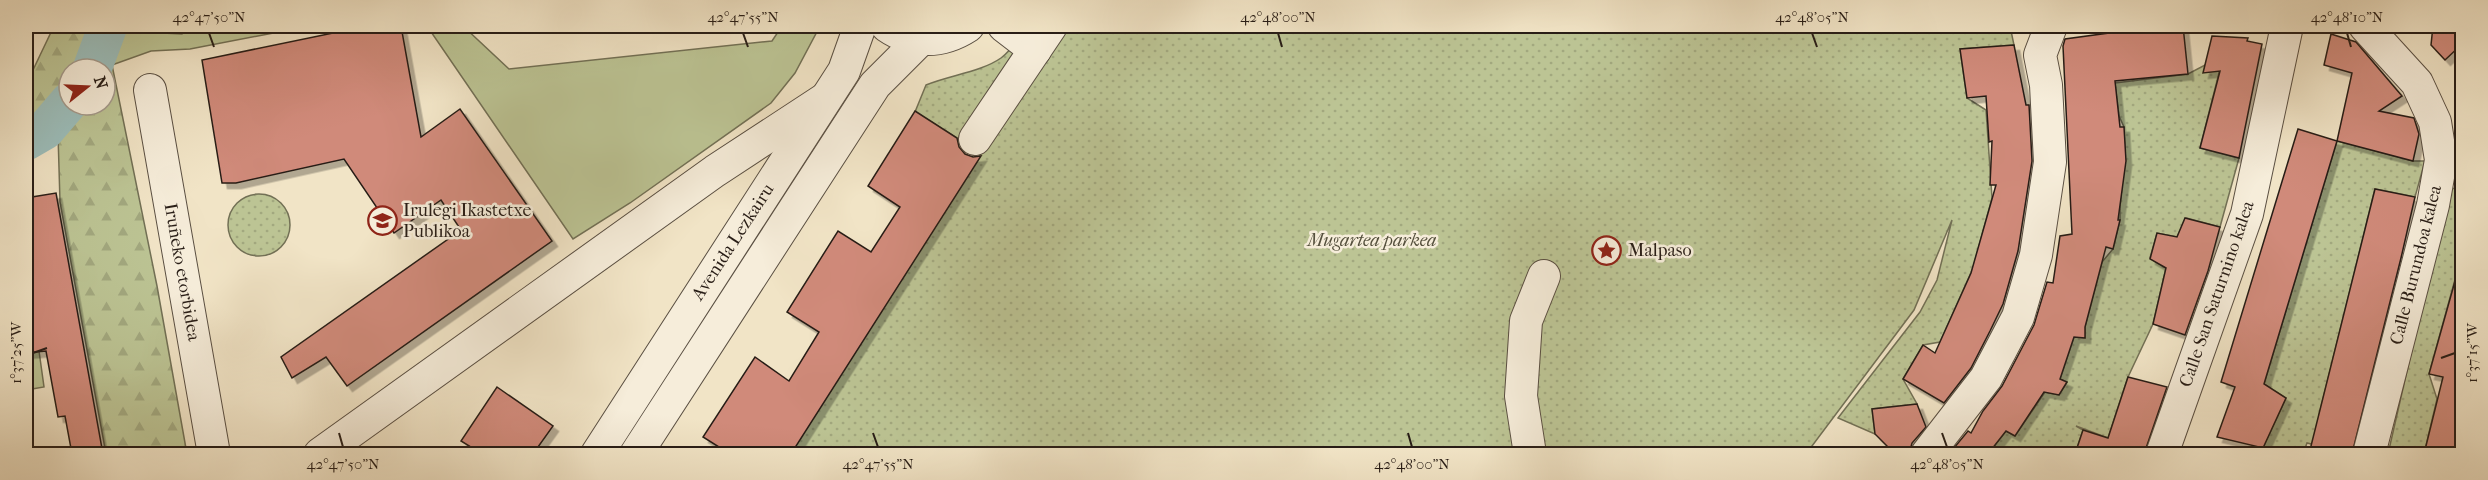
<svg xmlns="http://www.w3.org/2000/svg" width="2488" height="480" viewBox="0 0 2488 480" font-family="'IM FELL French Canon',serif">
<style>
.grass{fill:#bcc494;stroke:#727055;stroke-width:1.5}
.forest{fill:url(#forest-firs);stroke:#727055;stroke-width:1.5;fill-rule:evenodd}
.park{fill:url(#park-dots);stroke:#727055;stroke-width:1.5}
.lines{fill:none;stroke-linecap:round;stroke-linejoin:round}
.river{stroke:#9cbebb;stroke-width:39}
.building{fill:#d08a7a;stroke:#281d16;stroke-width:1.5;filter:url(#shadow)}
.minor-casing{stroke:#5a4f42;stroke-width:34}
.minor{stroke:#f6edda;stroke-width:32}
.ticks{fill:none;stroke:#281d16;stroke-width:2}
.labels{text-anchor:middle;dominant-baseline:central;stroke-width:5;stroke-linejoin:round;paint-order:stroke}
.poi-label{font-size:18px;fill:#281d16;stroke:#f6edda;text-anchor:start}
.park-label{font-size:18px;font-style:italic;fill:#544f3c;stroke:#f6edda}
.street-label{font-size:18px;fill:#281d16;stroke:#f6edda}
.neatline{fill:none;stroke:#281d16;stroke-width:2}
.ticks-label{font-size:15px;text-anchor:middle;fill:#281d16}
</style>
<defs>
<pattern id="forest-firs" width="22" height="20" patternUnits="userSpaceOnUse" patternTransform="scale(1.5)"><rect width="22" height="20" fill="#bcc494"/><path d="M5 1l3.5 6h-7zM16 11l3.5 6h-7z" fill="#a2a87f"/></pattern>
<pattern id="park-dots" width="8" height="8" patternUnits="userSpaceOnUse" patternTransform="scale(1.5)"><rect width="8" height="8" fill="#bcc494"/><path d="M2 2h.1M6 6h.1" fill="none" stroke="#a2a87f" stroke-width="1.8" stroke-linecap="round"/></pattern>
<filter id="shadow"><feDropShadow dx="5.5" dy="5.5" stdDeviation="0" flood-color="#0004"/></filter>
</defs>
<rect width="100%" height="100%" fill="#f1e4c6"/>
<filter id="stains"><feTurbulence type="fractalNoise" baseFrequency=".00333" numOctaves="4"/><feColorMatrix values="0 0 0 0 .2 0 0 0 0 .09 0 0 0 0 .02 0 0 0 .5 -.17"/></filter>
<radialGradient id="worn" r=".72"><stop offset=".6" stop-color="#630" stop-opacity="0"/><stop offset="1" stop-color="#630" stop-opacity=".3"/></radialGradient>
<g class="grass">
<path d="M126 26H166L163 33 182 34 186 26H310L190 49 151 51 112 65Z"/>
<path d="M427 26H463L509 69 772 41 782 26H820L795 73 771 103 630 203 573 239Z"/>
<path d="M39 351 44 387 26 390V353Z"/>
</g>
<path class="forest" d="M54 26H126L112 65 157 286 187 454H106L60 202 58 134 26 154V77L32 72ZM69 69H105V105H69Z"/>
<g class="park">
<path d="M1028 26H2010L2014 45 1960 49 1967 98 1986 110 1992 198 1973 268 1940 342 1923 345 1903 379 1917 404 1872 409 1875 434 1838 418 1920 312 1937 280 1952 220 1914 310 1806 454H789L981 153 915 112 926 85C950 75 981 72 1001 58 1012 50 1020 36 1028 26Z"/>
<path d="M2205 65 2220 69 2200 148 2239 158 2220 227 2186 218 2177 237 2157 233 2150 258 2166 268 2153 324 2128 377 2108 438 2076 426 2083 430 2075 454H1988L2006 431 2015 436 2045 392 2059 395 2067 382 2060 379 2074 337 2085 338V327L2102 262 2113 249 2120 220V207L2125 156 2124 127 2119 116 2115 83 2188 74Z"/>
<path d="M2337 141 2413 161H2425L2415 197 2375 189 2319 415 2362 427 2352 454 2307 443 2303 454H2263V448L2286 398 2264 384Z"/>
<path d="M2449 187 2462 191V254L2429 374 2437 399 2424 454H2388Z"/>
<circle cx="259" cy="225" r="31"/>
</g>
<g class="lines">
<g class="river">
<path d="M92 69 108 26"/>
<path d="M26 141 45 130 69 102"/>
</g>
</g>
<g class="building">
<path d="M367 26H401L421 137 460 109 552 241 347 386 326 357 292 378 281 357 461 230 441 200 394 233 344 159 236 183H222L202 60Z"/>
<path d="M2131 26H2183L2188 74 2115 81 2120 127H2124L2126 161 2118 220H2120L2113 249 2106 247 2085 327V338L2074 337 2060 379 2067 382 2059 395 2044 392 2015 436 2006 431 1988 454H1949L1968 431 1971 433 1983 411 2002 386 2034 325 2047 282 2053 283 2060 236 2072 234 2063 46 2065 39 2131 30Z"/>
<path d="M2433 26H2463V43L2445 60 2431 45Z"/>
<path d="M2331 34 2356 42 2402 96 2379 111 2414 118 2419 134 2413 161 2337 141 2352 73 2324 65Z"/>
<path d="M2212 36 2248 38 2247 41 2262 44 2239 158 2200 148 2220 71 2203 73Z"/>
<path d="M2014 45 2026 105H2029L2032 161 2018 251 2003 304 1990 331 1971 368 1944 403 1903 379 1923 345 1935 353 1971 273 1996 185H1990L1992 141 1989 142 1986 96 1967 98 1960 49Z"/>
<path d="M915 111 957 138 959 147 965 154 973 157 981 156 791 454H730L703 437 755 357 789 381 819 332 787 312 838 231 871 252 900 207 868 186Z"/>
<path d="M2298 129 2337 141 2264 384 2286 398 2263 448 2217 437 2235 387 2221 382Z"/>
<path d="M2375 189 2415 197 2401 258 2352 454H2309Z"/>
<path d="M56 193 103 454H72L65 416 58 417 46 351 26 353V198Z"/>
<path d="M2185 218 2220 227 2208 271 2185 335 2153 324 2166 268 2150 259 2157 233 2177 237Z"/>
<path d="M2457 274H2463V434L2458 454H2424L2443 377 2429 374Z"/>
<path d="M2128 377 2167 387 2144 454H2075L2083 430 2108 438Z"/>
<path d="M497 387 553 426 533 454H482L461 441Z"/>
<path d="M1917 404 1926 427 1912 443 1909 454H1895L1875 434 1872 409Z"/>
</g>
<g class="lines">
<defs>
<g id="minor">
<path d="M887 26C913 44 942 43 968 26"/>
<path d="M1004 26 1035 50"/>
<path d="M2365 26 2417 83 2435 122 2441 160 2433 205 2369 454"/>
<path d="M150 90 214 454"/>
<path d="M975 139 1051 26"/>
<path d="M320 454 715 171 825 99"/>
<path d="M597 454 844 71 860 26"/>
<path d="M636 454 875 85 920 40"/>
<path d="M1530 454 1521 396 1526 321 1544 276"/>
<path d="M1927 454 1986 378 2018 317 2036 255 2050 162 2046 85 2040 55 2051 26"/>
<path d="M2162 454 2247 214 2287 26"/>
</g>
</defs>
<use href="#minor" class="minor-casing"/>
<use href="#minor" class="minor"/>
</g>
<path class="ticks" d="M209 33 214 47M743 33 748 47M1278 33 1282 47M1812 33 1817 47M2347 33 2351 47M33 353 47 348M2441 358 2455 353M339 433 343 447M873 433 878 447M1408 433 1412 447M1942 433 1947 447"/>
<defs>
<symbol id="school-ring" viewBox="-11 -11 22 22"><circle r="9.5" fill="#f6edda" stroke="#8f2418" stroke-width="1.5"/><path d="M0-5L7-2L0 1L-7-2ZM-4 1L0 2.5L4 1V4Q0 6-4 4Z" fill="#8f2418"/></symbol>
<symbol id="sight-ring" viewBox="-11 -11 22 22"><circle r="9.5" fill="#f6edda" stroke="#8f2418" stroke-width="1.5"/><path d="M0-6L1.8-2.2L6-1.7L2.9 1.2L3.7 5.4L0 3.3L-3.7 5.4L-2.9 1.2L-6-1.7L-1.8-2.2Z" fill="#8f2418"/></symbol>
</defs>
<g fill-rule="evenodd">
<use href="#school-ring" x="366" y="204" width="33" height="33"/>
<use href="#sight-ring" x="1590" y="234" width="33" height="33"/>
</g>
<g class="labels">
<g class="poi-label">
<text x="403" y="210">Irulegi Ikastetxe<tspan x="403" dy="21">Publikoa</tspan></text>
<text x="1628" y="250">Malpaso</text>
</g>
<g class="park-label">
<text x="1372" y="240">Mugartea parkea</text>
</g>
<g class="street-label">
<text transform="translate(733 242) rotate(-57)">Avenida Lezkairu</text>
<text transform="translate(2416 265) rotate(-76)">Calle Burundoa kalea</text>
<text transform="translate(182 272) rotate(80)">Iruñeko etorbidea</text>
<text transform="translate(2217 294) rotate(-71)">Calle San Saturnino kalea</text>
</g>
</g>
<rect width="2488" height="480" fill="none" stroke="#f1e4c6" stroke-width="66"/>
<g transform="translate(87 87) rotate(72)"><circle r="28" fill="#f6edda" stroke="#a49a8c" stroke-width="1.5"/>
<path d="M0-4.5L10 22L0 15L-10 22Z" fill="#8f2418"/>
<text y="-9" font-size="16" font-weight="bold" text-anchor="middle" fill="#281d16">N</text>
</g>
<rect x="33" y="33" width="2422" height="414" class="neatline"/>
<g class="ticks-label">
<text x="209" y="22">42°47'50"N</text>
<text x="743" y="22">42°47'55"N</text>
<text x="1278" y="22">42°48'00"N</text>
<text x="1812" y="22">42°48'05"N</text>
<text x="2347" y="22">42°48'10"N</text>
<text transform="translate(16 353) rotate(-90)" y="5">1°37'25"W</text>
<text transform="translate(2472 353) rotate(-90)" y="5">1°37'15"W</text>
<text x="343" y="469">42°47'50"N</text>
<text x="878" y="469">42°47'55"N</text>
<text x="1412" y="469">42°48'00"N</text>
<text x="1947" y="469">42°48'05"N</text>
</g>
<rect width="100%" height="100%" filter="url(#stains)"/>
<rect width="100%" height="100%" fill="url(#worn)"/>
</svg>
